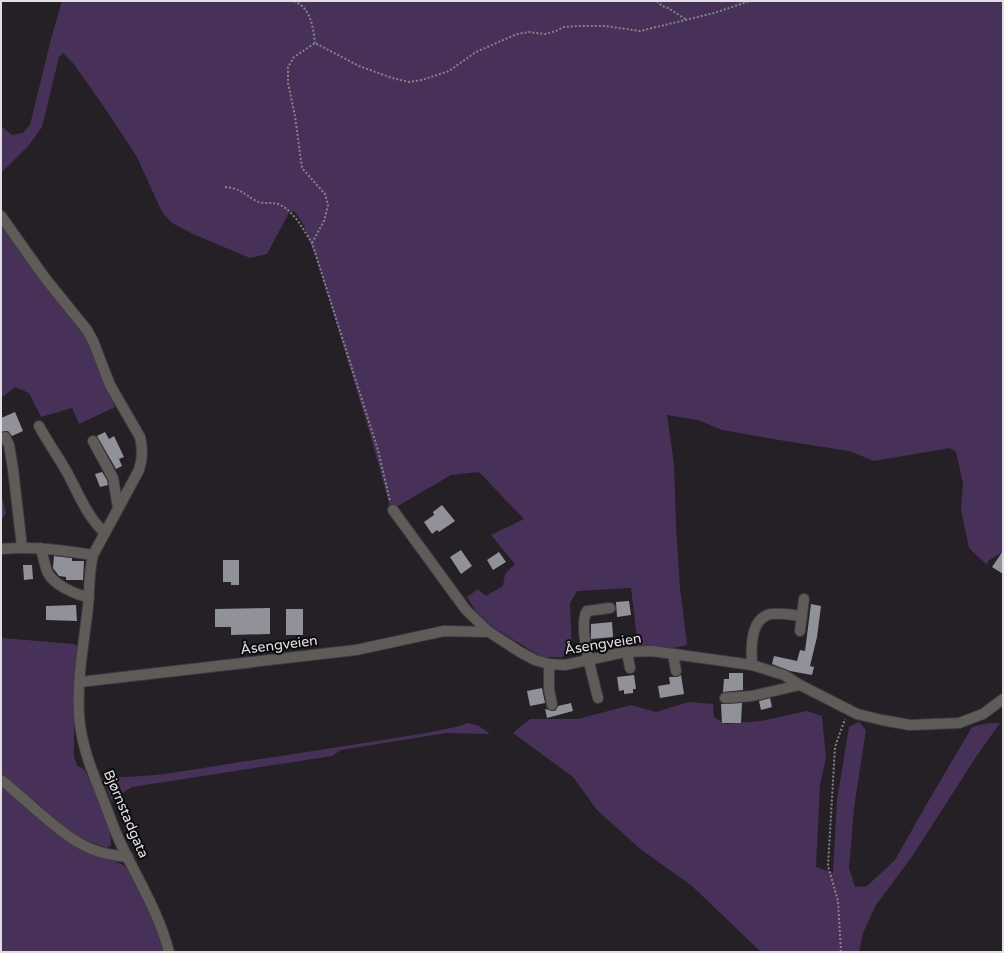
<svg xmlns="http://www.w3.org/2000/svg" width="1004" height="953" viewBox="0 0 1004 953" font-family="'Varela Round',sans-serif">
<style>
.green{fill:#483158}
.building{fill:#919199}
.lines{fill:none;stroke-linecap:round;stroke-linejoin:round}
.minor-casing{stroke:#3e3b40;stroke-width:12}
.path{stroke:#868388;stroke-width:2;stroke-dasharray:2 2;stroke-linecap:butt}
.minor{stroke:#5e5b59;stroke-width:10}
.labels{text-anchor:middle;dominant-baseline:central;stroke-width:4;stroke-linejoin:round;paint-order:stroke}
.street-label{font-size:14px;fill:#e1dfe3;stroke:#0c0b0d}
</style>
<rect width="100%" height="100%" fill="#242026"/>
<g class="green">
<path d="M62 1H1003V556L999 554 988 561 987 565 969 548 961 510 963 483 956 452 950 448 874 461 849 451 785 441 722 430 698 420 667 415 674 464 676 525 680 588 687 645 673 648 638 647 631 588 577 591 570 603 572 653 562 657H542L494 628 475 610 467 597 478 589 486 596 503 586 505 574 515 564 491 535 524 519 479 472 451 475 391 510 371 437 317 260 303 224 295 212 290 211 267 254 250 258 193 234 172 223 162 212 137 157 102 104 73 63 63 53 59 57 42 127 29 145 1 173V126L12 135 23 133 30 125 51 39Z"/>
<path d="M1 221 87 336 107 389 115 407 79 424 72 408 41 417 29 393 15 387 1 398Z"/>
<path d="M1 494 6 513 1 521Z"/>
<path d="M1 626 2 638 74 644 78 647 74 693V757L78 767H80L85 770C93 790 112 825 111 845L107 848 86 840 68 830 54 819 39 804 1 774Z"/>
<path d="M689 702 713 704 714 717 725 724 761 721 807 711 822 716 826 758 820 785 816 867 833 873 837 800 849 727 859 722 866 730 854 808 849 868 855 887 867 886 895 860 925 807 972 727 989 723H1000L976 757 911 858 876 905 863 933 859 952H761L692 886 639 848 597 810 573 777 513 733 530 719H578L631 705 656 712Z"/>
<path d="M468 723 479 726 490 734 446 733 341 750 332 756 132 787 121 794 112 802 102 776C144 780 187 770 228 764 294 754 360 744 426 733L456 727Z"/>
<path d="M1 785 65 840 81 850 98 857 114 861 123 865 131 873 154 922 163 952H1Z"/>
</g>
<g class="building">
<path d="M15 412 23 431 12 436 8 431H5L1 432V418Z"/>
<path d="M105 432 109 439 114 436 124 457 119 459 122 466 116 469 97 436Z"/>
<path d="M102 472 107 480 108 485 100 487 95 474Z"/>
<path d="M442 505 455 521 439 532 437 530 432 534 424 522 434 515 433 512Z"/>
<path d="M461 550 472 566 461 574 450 557Z"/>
<path d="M1003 551V574L992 567Z"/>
<path d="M499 552 506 562 493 570 487 560Z"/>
<path d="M54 556 72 558V561H84L83 580H66V577L59 576 53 568Z"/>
<path d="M223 560H239V585H231V582H223Z"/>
<path d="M23 565H32L33 579 24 580Z"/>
<path d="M629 601 631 615 617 617 616 602Z"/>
<path d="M811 604 821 606 817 637 810 666 814 667 812 675 790 671 772 664 774 656 797 661 800 650 805 651Z"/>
<path d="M76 605 77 621 46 620V606Z"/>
<path d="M270 608V634L231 635V627H215V609Z"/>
<rect x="286" y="609" width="17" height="26"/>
<path d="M612 622 613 637 591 639V624Z"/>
<path d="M729 673H743V690L723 692 724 679H729Z"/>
<path d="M634 675 636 689H633V693L624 694V690L619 691 617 677Z"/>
<path d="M681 675 684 694 660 698 658 686 670 684 669 677H677Z"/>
<path d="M542 688 545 703 530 706 527 691Z"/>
<path d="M770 698 772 707 761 710 759 701Z"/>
<path d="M571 703 573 711 547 718 545 709 554 711 556 710 558 706Z"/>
<path d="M742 703 741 723H722L721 704Z"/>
</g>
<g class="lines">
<defs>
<g id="minor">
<path d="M1 216 45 278 87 330 93 341 110 385 140 437C143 449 143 458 139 470L93 555C88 575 90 595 87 615 83 648 77 681 79 715 81 745 92 771 103 799 109 814 114 830 121 844 138 880 159 913 169 952"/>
<path d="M39 426C48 443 60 459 69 476 79 495 88 518 105 533"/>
<path d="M5 437 9 445 13 469 22 547"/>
<path d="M93 441 113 478 118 508"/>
<path d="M393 510 466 610 489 632"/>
<path d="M40 548C44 556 44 565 48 573 54 585 76 595 89 597"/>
<path d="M1 549C32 546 62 550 93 555"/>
<path d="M800 631 804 599"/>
<path d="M627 652 630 668"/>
<path d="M673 654 676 671"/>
<path d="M549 664V689L552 705"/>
<path d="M752 665C751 648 750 618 771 614 781 613 792 615 802 616"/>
<path d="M80 682 356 650 444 631 489 632 520 652 535 660 549 664 565 665 625 652 652 651 752 665 784 675 800 685 857 714 882 720 910 725 959 723 983 714 1003 699"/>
<path d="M598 698C594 681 577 625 587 611L610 608"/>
<path d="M725 698 752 696 800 685"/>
<path d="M1 780C30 802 65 842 100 852 109 855 119 856 128 857"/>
</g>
</defs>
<use href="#minor" class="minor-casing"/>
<g class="path">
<path d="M294 1C311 8 313 27 315 43"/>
<path d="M657 1 662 6 668 8 687 20"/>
<path d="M225 187C240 188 244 194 256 201 264 205 273 201 280 205 295 212 304 231 312 243L378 450 390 501"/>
<path d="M312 243 324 221 328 205 325 194 302 168 295 116 288 83V67L294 57 315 43 359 66 392 78 409 82 422 80 449 71 476 52 517 34 529 32 545 34 556 31 563 27 581 26H605L640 31 714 13 750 1"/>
<path d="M841 952 838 901 828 866 835 747 845 719"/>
</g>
<use href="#minor" class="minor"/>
</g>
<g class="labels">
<g class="street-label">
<text transform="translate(603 644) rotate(-9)">Åsengveien</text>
<text transform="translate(279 645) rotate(-7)">Åsengveien</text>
<text transform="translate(126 814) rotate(67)">Bjørnstadgata</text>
</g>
</g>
<rect width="1004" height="953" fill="none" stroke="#e1dfe3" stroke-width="4"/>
</svg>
